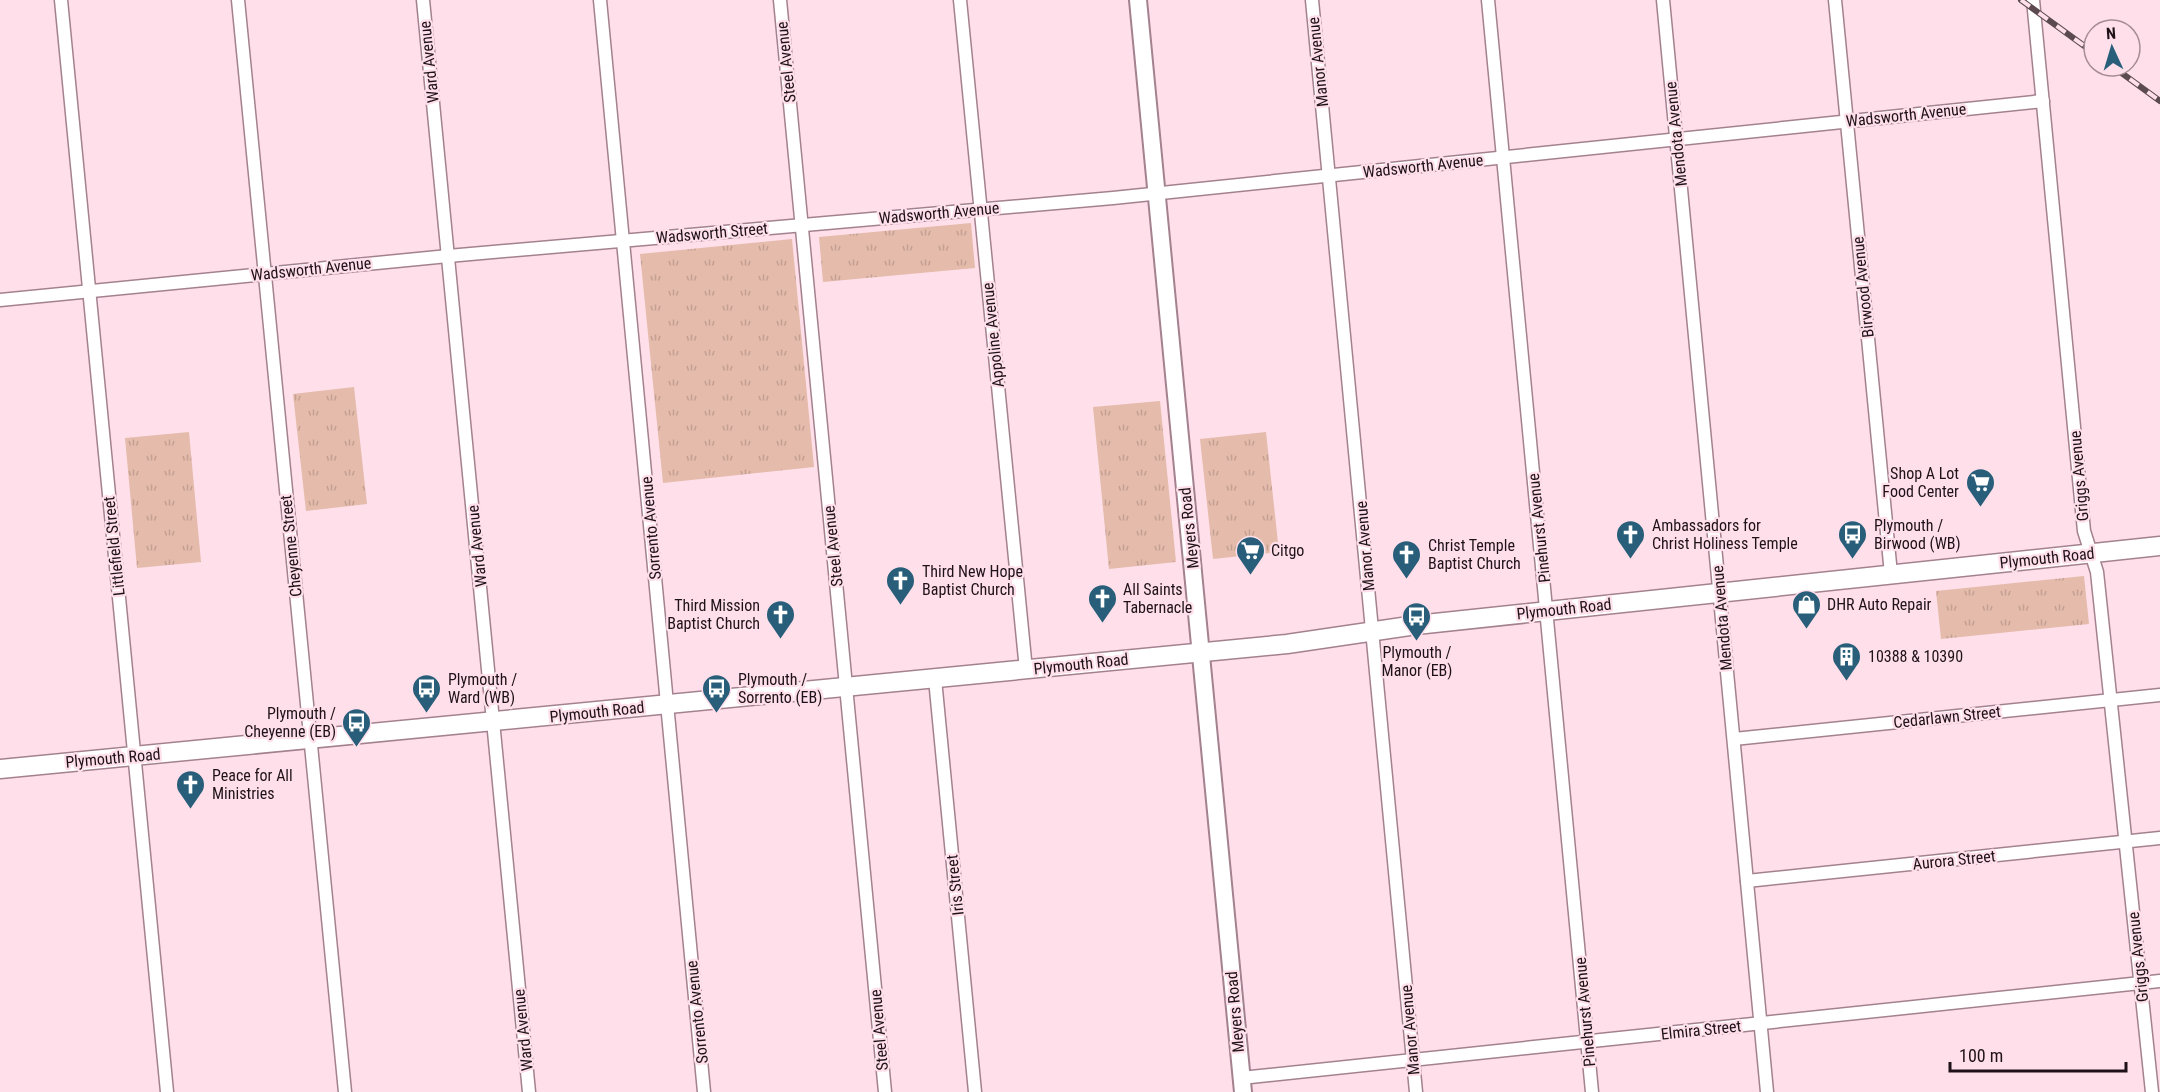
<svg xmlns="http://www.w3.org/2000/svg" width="2160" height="1092" viewBox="0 0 2160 1092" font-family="'Roboto Condensed',sans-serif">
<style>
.grass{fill:url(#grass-tufts)}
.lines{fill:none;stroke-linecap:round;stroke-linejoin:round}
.street-casing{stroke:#a4818f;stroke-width:15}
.secondary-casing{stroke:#a4818f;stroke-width:20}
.primary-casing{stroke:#a4818f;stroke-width:21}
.street{stroke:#fff;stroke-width:12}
.secondary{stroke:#fff;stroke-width:16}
.primary{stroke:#fff;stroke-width:18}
.rail-casing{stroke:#5c4a51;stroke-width:6}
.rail{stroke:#fedfea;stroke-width:4;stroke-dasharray:11;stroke-linecap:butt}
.labels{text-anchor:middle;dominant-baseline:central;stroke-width:4.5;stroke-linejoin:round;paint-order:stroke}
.street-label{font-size:16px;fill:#1e1117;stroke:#fedfea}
.poi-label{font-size:16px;fill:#1e1117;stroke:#fedfea;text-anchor:start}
</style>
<defs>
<pattern id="grass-tufts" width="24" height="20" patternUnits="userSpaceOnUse" patternTransform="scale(1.5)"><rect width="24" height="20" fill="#e5bbab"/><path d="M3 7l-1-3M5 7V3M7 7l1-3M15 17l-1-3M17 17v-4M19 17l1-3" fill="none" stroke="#c4a092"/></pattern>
</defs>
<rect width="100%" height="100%" fill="#fedfea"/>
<g class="grass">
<path d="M971 223 975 268 823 282 819 237Z"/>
<path d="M792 239 814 467 663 483 640 254Z"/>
<path d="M354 387 367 504 306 511 293 394Z"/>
<path d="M1160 401 1176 562 1109 569 1093 407Z"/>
<path d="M189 432 201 562 137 568 125 438Z"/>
<path d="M1266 432 1279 552 1213 559 1200 439Z"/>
<path d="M2084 576 2089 624 1941 639 1936 591Z"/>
</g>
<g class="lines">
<defs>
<g id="street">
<path d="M61 0 167 1092"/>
<path d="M238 0 345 1092"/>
<path d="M423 0 529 1092"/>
<path d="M600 0 704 1092"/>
<path d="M780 0 885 1092"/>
<path d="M960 0 1026 670"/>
<path d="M1312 0 1416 1092"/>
<path d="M1488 0 1592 1092"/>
<path d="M1663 0 1767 1092"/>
<path d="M1835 0 1891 574"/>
<path d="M2033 0 2084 531 2097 572 2152 1092"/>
<path d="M0 300 448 256 1113 198 2043 101"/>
<path d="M935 679 975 1092"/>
<path d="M1734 739 2160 695"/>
<path d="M1747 881 2160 838"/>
<path d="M1241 1078 2160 981"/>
</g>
<path id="secondary" d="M1138 0 1243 1092"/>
<path id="primary" d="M0 769 1287 644 1416 625 2160 546"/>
</defs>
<use href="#street" class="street-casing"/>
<use href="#secondary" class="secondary-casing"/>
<use href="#primary" class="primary-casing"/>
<use href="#street" class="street"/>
<use href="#secondary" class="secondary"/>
<use href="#primary" class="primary"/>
<defs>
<g id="rail">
<path d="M2021 0 2094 53"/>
<path d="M2112 66 2160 101"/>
</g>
</defs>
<use href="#rail" class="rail-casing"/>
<use href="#rail" class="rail"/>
</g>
<defs>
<symbol id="supermarket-pin" viewBox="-11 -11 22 30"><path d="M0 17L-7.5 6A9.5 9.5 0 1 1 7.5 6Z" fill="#285e79" stroke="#fedfea"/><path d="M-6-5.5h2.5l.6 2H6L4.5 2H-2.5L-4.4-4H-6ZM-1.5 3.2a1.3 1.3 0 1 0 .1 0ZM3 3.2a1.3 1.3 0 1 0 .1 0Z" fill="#fff"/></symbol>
<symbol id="church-pin" viewBox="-11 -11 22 30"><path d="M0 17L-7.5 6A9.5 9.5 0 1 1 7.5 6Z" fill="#285e79" stroke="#fedfea"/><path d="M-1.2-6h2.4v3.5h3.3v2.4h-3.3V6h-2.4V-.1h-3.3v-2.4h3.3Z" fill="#fff"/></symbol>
<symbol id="bus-pin" viewBox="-11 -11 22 30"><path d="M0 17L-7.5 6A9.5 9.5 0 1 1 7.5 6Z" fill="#285e79" stroke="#fedfea"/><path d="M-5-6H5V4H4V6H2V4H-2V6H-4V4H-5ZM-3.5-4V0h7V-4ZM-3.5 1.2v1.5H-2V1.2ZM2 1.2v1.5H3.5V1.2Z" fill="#fff"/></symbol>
<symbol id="shop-pin" viewBox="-11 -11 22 30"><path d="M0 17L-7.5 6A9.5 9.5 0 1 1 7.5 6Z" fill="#285e79" stroke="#fedfea"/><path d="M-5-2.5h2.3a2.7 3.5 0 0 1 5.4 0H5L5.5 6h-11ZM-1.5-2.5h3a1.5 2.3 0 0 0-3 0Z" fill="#fff"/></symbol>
<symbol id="building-pin" viewBox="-11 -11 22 30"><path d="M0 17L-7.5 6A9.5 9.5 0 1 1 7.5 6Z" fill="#285e79" stroke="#fedfea"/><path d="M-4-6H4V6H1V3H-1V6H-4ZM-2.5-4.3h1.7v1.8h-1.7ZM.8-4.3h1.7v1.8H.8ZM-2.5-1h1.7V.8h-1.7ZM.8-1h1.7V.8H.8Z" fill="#fff"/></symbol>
</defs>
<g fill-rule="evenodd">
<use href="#supermarket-pin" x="1964" y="466" width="33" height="45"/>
<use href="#church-pin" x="1614" y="518" width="33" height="45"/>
<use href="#bus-pin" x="1836" y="518" width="33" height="45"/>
<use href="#supermarket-pin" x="1234" y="534" width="33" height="45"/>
<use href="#church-pin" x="1390" y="538" width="33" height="45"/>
<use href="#church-pin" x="884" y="564" width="33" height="45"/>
<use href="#church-pin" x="1086" y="582" width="33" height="45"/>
<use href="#shop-pin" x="1790" y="588" width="33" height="45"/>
<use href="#church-pin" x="764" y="598" width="33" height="45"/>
<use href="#bus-pin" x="1400" y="600" width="33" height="45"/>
<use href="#building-pin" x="1830" y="640" width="33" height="45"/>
<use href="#bus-pin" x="410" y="672" width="33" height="45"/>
<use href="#bus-pin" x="700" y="672" width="33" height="45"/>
<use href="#bus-pin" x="340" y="706" width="33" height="45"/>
<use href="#church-pin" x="174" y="768" width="33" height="45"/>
</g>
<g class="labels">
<g class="street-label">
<text transform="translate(429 62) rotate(-96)">Ward Avenue</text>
<text transform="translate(786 62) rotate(-96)">Steel Avenue</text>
<text transform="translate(1318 62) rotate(-96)">Manor Avenue</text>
<text transform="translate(1906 115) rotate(-6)">Wadsworth Avenue</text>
<text transform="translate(1676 134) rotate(-96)">Mendota Avenue</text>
<text transform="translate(1423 166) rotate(-6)">Wadsworth Avenue</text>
<text transform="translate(939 213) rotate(-5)">Wadsworth Avenue</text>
<text transform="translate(712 233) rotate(-5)">Wadsworth Street</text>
<text transform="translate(311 269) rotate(-6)">Wadsworth Avenue</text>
<text transform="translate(1863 287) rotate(-96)">Birwood Avenue</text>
<text transform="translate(993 335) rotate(-96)">Appoline Avenue</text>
<text transform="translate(2079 476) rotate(-95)">Griggs Avenue</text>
<text transform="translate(651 528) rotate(-95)">Sorrento Avenue</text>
<text transform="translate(1189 528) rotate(-96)">Meyers Road</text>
<text transform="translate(1539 528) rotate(-96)">Pinehurst Avenue</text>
<text transform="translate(114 546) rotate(-96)">Littlefield Street</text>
<text transform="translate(291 546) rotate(-96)">Cheyenne Street</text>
<text transform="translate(477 546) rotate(-96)">Ward Avenue</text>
<text transform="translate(833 546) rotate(-96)">Steel Avenue</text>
<text transform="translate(1365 546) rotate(-95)">Manor Avenue</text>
<text transform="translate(2047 558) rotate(-6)">Plymouth Road</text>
<text transform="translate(1564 609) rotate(-6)">Plymouth Road</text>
<text transform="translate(1722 618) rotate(-95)">Mendota Avenue</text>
<text transform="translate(1081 664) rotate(-6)">Plymouth Road</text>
<text transform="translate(597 712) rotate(-6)">Plymouth Road</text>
<text transform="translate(1947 717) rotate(-6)">Cedarlawn Street</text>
<text transform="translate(113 758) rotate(-5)">Plymouth Road</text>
<text transform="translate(1954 860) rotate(-6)">Aurora Street</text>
<text transform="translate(955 885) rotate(-96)">Iris Street</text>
<text transform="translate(2138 957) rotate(-96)">Griggs Avenue</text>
<text transform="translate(697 1012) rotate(-96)">Sorrento Avenue</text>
<text transform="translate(1235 1012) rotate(-95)">Meyers Road</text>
<text transform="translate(1585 1012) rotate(-95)">Pinehurst Avenue</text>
<text transform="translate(523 1030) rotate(-96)">Ward Avenue</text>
<text transform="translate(879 1030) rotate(-95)">Steel Avenue</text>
<text transform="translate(1410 1030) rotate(-95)">Manor Avenue</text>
<text transform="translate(1701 1030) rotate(-6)">Elmira Street</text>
</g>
<g class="poi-label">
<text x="1959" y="473" text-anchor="end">Shop A Lot<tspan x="1959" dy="18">Food Center</tspan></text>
<text x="1652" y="525">Ambassadors for<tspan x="1652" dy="18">Christ Holiness Temple</tspan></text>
<text x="1874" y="525">Plymouth /<tspan x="1874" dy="18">Birwood (WB)</tspan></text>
<text x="1428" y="545">Christ Temple<tspan x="1428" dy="18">Baptist Church</tspan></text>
<text x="1271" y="550">Citgo</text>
<text x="922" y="571">Third New Hope<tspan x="922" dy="18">Baptist Church</tspan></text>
<text x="1123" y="589">All Saints<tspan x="1123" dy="18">Tabernacle</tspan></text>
<text x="1827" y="604">DHR Auto Repair</text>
<text x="760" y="605" text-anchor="end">Third Mission<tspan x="760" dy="18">Baptist Church</tspan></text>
<text x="1417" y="652" text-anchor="middle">Plymouth /<tspan x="1417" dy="18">Manor (EB)</tspan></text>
<text x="1868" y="656">10388 &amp; 10390</text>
<text x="448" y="679">Plymouth /<tspan x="448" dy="18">Ward (WB)</tspan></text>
<text x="738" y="679">Plymouth /<tspan x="738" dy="18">Sorrento (EB)</tspan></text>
<text x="336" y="713" text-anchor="end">Plymouth /<tspan x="336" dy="18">Cheyenne (EB)</tspan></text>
<text x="212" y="775">Peace for All<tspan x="212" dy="18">Ministries</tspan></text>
</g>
</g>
<g transform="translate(2112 48) rotate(356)"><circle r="28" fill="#fedfea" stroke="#a48d96" stroke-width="1.5"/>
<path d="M0-4.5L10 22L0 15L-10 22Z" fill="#285e79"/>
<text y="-9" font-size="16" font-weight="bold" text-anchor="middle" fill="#1e1117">N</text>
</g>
<path d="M1950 1062v9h176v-9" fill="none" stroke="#1e1117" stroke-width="3"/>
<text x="1959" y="1062" font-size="18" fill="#1e1117" stroke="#fedfea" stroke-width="4.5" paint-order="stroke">100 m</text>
</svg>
